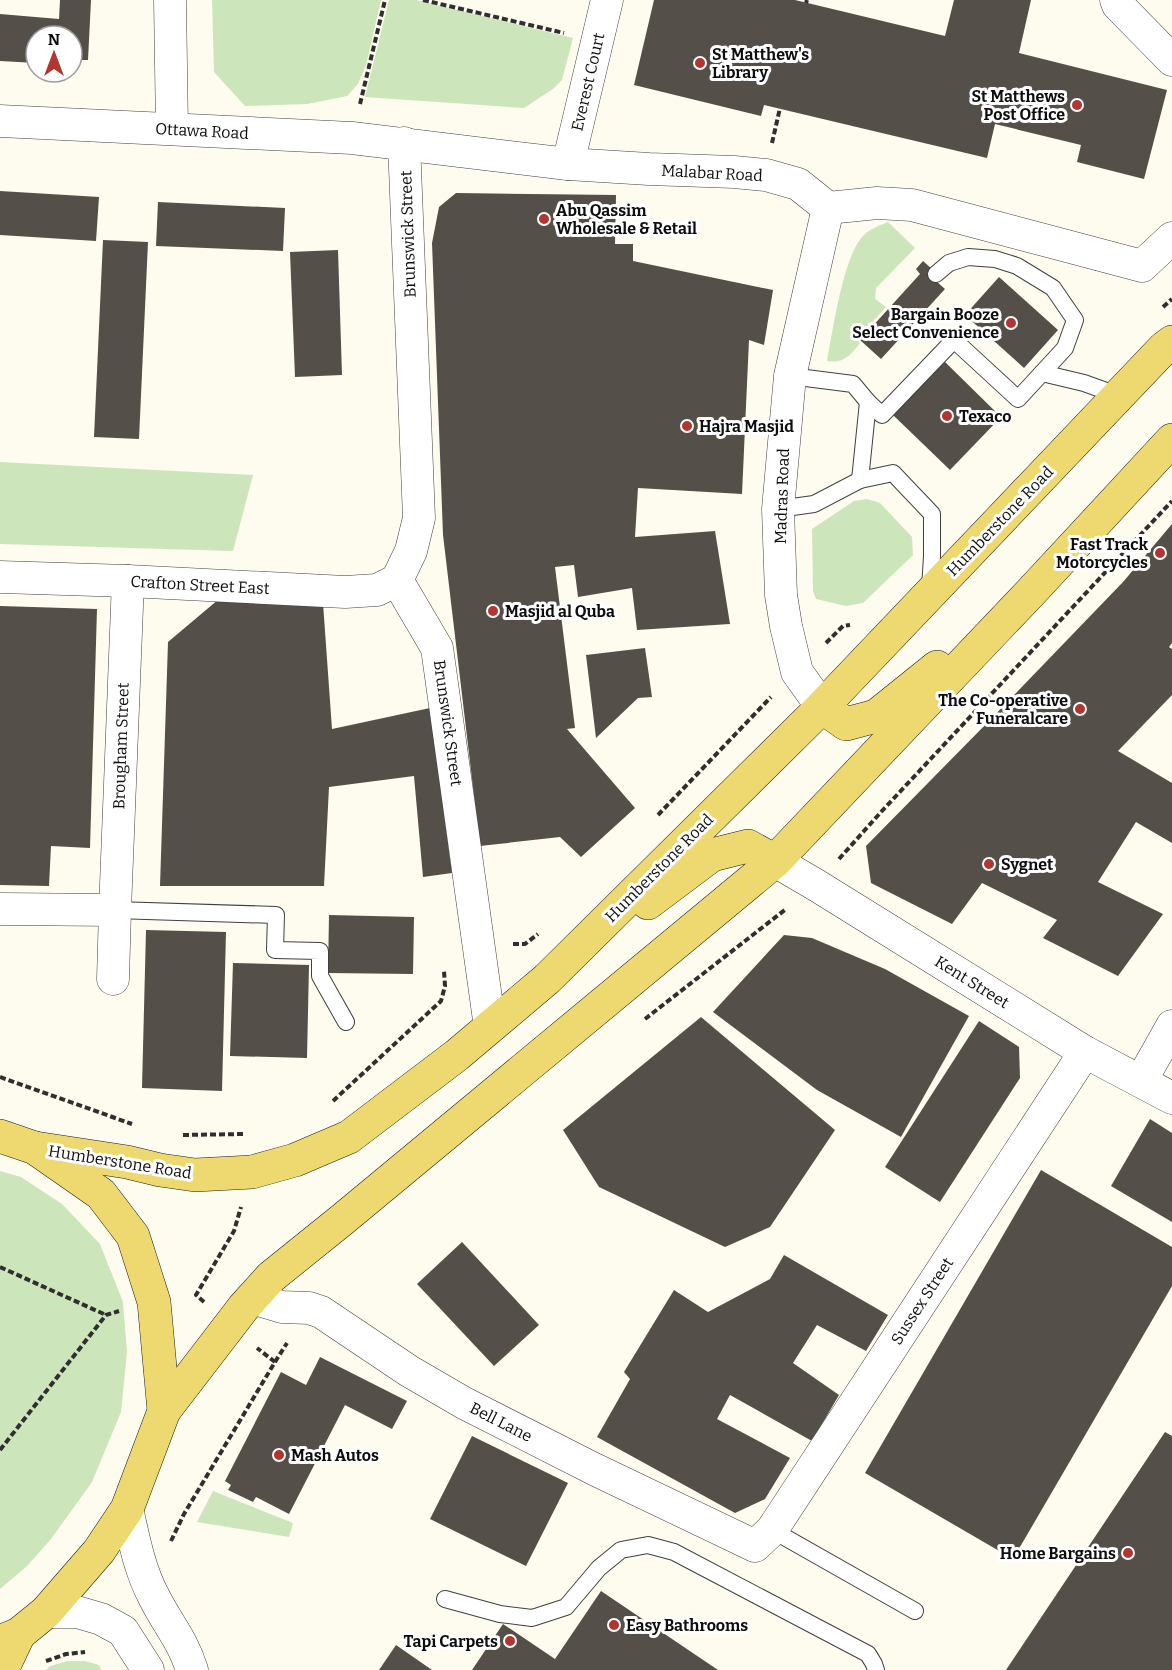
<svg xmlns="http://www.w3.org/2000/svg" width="1172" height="1670" viewBox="0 0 1172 1670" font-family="Bitter,serif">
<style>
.green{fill:#cde5bb}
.building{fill:#554f4a}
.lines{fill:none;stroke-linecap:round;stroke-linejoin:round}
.lane-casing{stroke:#404040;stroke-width:18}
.street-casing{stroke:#404040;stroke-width:33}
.primary-casing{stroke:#1e1e1e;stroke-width:34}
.path{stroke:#2f2f2f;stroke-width:4;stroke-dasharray:6 3;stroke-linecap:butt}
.lane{stroke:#fff;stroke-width:16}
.street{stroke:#fff;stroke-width:32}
.primary{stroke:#edd96f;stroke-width:33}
.poi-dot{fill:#b23530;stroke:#fff;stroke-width:2}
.labels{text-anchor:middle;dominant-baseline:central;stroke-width:6;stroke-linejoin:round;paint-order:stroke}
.poi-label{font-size:16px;font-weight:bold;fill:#0d0d0d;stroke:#fff;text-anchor:start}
.street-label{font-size:16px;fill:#0d0d0d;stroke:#fff}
</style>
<rect width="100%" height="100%" fill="#fefcee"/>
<g class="green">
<path d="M212 0H381L366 65 358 84 347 96 307 104 245 106 214 72Z"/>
<path d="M389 0H416L573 38 562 80 553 89 524 108 365 97Z"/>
<path d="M888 222 915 248 876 288 875 299 886 307 857 339 860 343C851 355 843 364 827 361 833 331 843 255 864 235 870 229 880 225 888 222Z"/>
<path d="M0 462 234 474 253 475 233 551 0 544Z"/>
<path d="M867 499 880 503 912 537 913 555 863 603 846 606 816 599 813 591 812 529 854 501Z"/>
<path d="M0 1171 21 1177 62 1204 100 1244 123 1302 127 1352 121 1412 92 1482 51 1539 27 1566 0 1589Z"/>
<path d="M213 1491 293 1523 289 1537 197 1522Z"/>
<path d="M68 1661H85L99 1665 101 1670H46L50 1666Z"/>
</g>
<g class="building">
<path d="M60 0H91L88 60H72V36H36V63L0 61V14L59 19Z"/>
<path d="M654 0H795L945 36 954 0H1031L1019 53 1167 90 1144 179 1077 162 1081 145 995 124 987 158 764 105 761 116 634 85Z"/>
<path d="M0 191 99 197 96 241 0 235Z"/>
<path d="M456 193 616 195 615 244H633V261L773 290 764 345 749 340 742 494 638 488 635 537 715 531 730 624 637 630 632 588 578 597 574 565 555 567 575 728 567 729 635 808 581 857 560 837 480 846 443 535 432 243 439 207Z"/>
<path d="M158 202 285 208 283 251 156 246Z"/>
<path d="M103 240 148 242 139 439 94 437Z"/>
<path d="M338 250 342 375 295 377 290 252Z"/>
<path d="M923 261 932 269 927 273 945 289 881 359 860 340 920 274 916 269Z"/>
<path d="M999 277 1058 330 1024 368 965 315Z"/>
<path d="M944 361 1001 417 950 470 893 415Z"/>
<path d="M1172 524V643L1169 647 1172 649V695L1118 751 1172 783V843L1136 822 1098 882 1163 914 1118 976 1043 938 1057 920 982 883 952 924 871 883 866 846 988 722 1123 582Z"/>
<path d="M219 599 323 603 332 729 430 708 452 873 423 877 414 776 329 787 324 886H160L168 642Z"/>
<path d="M0 606 97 609 90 848 51 846 49 886 0 885Z"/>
<path d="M645 648 652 697 638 698 596 738 586 655Z"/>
<path d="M329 915 414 917 413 974 328 973Z"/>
<path d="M146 930 226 932 222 1091 142 1088Z"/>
<path d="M784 935 812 938 885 969 969 1016 901 1137 817 1090 713 1012Z"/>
<path d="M233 963 309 965 307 1058 230 1056Z"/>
<path d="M701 1017 835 1130 770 1227 725 1247 599 1187 563 1130Z"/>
<path d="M979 1021 1019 1047 1020 1078 940 1202 885 1167Z"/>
<path d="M1150 1119 1172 1133V1222L1111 1186Z"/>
<path d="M1041 1170 1172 1247V1286L1013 1559 865 1473Z"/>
<path d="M462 1242 539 1325 494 1366 417 1284Z"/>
<path d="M784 1255 888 1315 866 1351 817 1325 793 1363 839 1395 812 1441 730 1395 717 1419 790 1458 765 1499 735 1513 597 1437 630 1379 624 1372 674 1290 708 1312 770 1279Z"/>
<path d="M320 1357 407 1401 392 1429 345 1405 289 1514 256 1497 253 1502 228 1490 231 1485 225 1481 281 1372 306 1385Z"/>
<path d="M1165 1432 1172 1436V1670H1006Z"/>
<path d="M472 1436 568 1483 526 1566 430 1519Z"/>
<path d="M601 1591 718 1670H472L503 1624 555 1659Z"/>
<path d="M396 1645 432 1670H379Z"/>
</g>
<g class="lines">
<defs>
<g id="lane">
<path d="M936 274 949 263 968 257 995 259 1017 266 1053 288 1075 320 1065 348 1042 373"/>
<path d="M790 376 853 384 868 402 882 415 954 340 1018 399 1042 373 1084 383 1120 396"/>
<path d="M860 480 868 402"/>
<path d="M778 509 814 504 860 480 893 473 932 514V556L930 589"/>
<path d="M115 910 276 915 275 950 320 951V976L346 1022"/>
<path d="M772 1530 915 1611"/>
<path d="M445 1599 500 1614 532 1618 566 1607 599 1568 621 1550 648 1545 674 1552 868 1654 874 1664 876 1670"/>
</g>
<g id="street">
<path d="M170 0 172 129"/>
<path d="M1116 0 1118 5 1172 60"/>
<path d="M0 121 352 138 568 164 649 169 734 172 766 175 798 184 828 208 877 203 912 205 1142 266 1172 238"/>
<path d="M568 164 607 0"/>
<path d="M0 577 128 581 345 592 377 590 397 580"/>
<path d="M397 580 437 648 490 1027"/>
<path d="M397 580 411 551 419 518 404 143"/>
<path d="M822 707 797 672 786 626 781 595 778 509 790 376 828 208"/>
<path d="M775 861 816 885 1085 1052 1172 1098"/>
<path d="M0 909 115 910"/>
<path d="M113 979 115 910 128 581"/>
<path d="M1141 1081 1172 1026"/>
<path d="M252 1298 282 1307 309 1308 321 1312 409 1371 464 1403 594 1469 755 1546 772 1530 1085 1052"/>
<path d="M127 1509C134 1539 139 1568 153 1595 166 1622 183 1640 192 1670"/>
<path d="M46 1612H77L101 1619 123 1631 148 1670"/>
</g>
<g id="primary">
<path d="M822 707 846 724 876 716 937 667"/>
<path d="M648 903 712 855 748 846 775 861"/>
<path d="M0 1136 35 1148 101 1194 133 1236 154 1302 164 1411 127 1509 99 1551 46 1612 19 1634 0 1642"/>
<path d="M35 1148 127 1162 160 1170 195 1175 252 1172 295 1160 349 1137 457 1055 547 979 822 707 1164 348 1172 342"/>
<path d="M164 1411 243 1308 271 1277 343 1219 775 861 1032 591 1172 440"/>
<path d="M2 1670 19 1634"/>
</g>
</defs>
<use href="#lane" class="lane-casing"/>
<use href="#street" class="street-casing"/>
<use href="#primary" class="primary-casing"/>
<g class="path">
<path d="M423 0 564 33"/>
<path d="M806 3 807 0"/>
<path d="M360 104 385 0"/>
<path d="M772 143 780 108"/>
<path d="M1163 307 1172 299"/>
<path d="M826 643 843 626 850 625"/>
<path d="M658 815 771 697"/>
<path d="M839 859 881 812 1172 501"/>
<path d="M513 944H525L538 934"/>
<path d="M645 1019 786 909"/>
<path d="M0 1077 132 1124"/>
<path d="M333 1101 441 1001 445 986 444 971"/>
<path d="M183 1135 244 1134"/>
<path d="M0 1267 106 1315"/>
<path d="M204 1302 196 1295 234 1231 241 1207"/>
<path d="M275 1362 287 1343"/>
<path d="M0 1450 106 1315 119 1311"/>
<path d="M171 1541 184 1514 275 1362 257 1348"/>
<path d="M46 1661 66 1654 85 1652"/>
</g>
<use href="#lane" class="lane"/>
<use href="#street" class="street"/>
<use href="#primary" class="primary"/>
</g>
<g class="poi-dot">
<circle cx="700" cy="63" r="6"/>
<circle cx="1077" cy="105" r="6"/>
<circle cx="544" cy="219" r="6"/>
<circle cx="1011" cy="323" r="6"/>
<circle cx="947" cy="416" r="6"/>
<circle cx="687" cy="426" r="6"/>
<circle cx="1160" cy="553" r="6"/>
<circle cx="493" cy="611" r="6"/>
<circle cx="1080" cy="709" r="6"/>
<circle cx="989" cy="864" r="6"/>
<circle cx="279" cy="1455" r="6"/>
<circle cx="1128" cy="1553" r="6"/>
<circle cx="614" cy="1625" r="6"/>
<circle cx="510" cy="1641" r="6"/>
</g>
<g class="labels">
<g class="poi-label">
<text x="712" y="54">St Matthew's<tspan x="712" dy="18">Library</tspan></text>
<text x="1065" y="96" text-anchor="end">St Matthews<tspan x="1065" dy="18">Post Office</tspan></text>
<text x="556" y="210">Abu Qassim<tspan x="556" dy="18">Wholesale &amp; Retail</tspan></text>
<text x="999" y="314" text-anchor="end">Bargain Booze<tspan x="999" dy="18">Select Convenience</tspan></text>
<text x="959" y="416">Texaco</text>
<text x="699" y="426">Hajra Masjid</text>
<text x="1148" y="544" text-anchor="end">Fast Track<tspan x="1148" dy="18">Motorcycles</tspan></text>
<text x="505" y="611">Masjid al Quba</text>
<text x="1068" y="700" text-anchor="end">The Co-operative<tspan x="1068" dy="18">Funeralcare</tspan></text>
<text x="1001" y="864">Sygnet</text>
<text x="291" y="1455">Mash Autos</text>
<text x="1116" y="1553" text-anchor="end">Home Bargains</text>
<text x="626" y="1625">Easy Bathrooms</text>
<text x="498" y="1641" text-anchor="end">Tapi Carpets</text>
</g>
<g class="street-label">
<text transform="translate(588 82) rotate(-77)">Everest Court</text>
<text transform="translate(202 131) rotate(3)">Ottawa Road</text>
<text transform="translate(712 173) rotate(3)">Malabar Road</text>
<text transform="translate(408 234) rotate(-92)">Brunswick Street</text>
<text transform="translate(782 496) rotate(-88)">Madras Road</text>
<text transform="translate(1000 521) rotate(-46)">Humberstone Road</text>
<text transform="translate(200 585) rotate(3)">Crafton Street East</text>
<text transform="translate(448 723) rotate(82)">Brunswick Street</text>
<text transform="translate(121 746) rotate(-88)">Brougham Street</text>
<text transform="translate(659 868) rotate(-45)">Humberstone Road</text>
<text transform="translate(972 982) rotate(32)">Kent Street</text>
<text transform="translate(120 1162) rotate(9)">Humberstone Road</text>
<text transform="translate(922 1301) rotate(-57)">Sussex Street</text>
<text transform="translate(501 1422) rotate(27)">Bell Lane</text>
</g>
</g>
<g transform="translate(54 54)"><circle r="28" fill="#ffffff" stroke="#9e9e9e" stroke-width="1.5"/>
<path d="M0-4.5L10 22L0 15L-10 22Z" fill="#b23530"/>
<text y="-9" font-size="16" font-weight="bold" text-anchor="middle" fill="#0d0d0d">N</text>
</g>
</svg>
